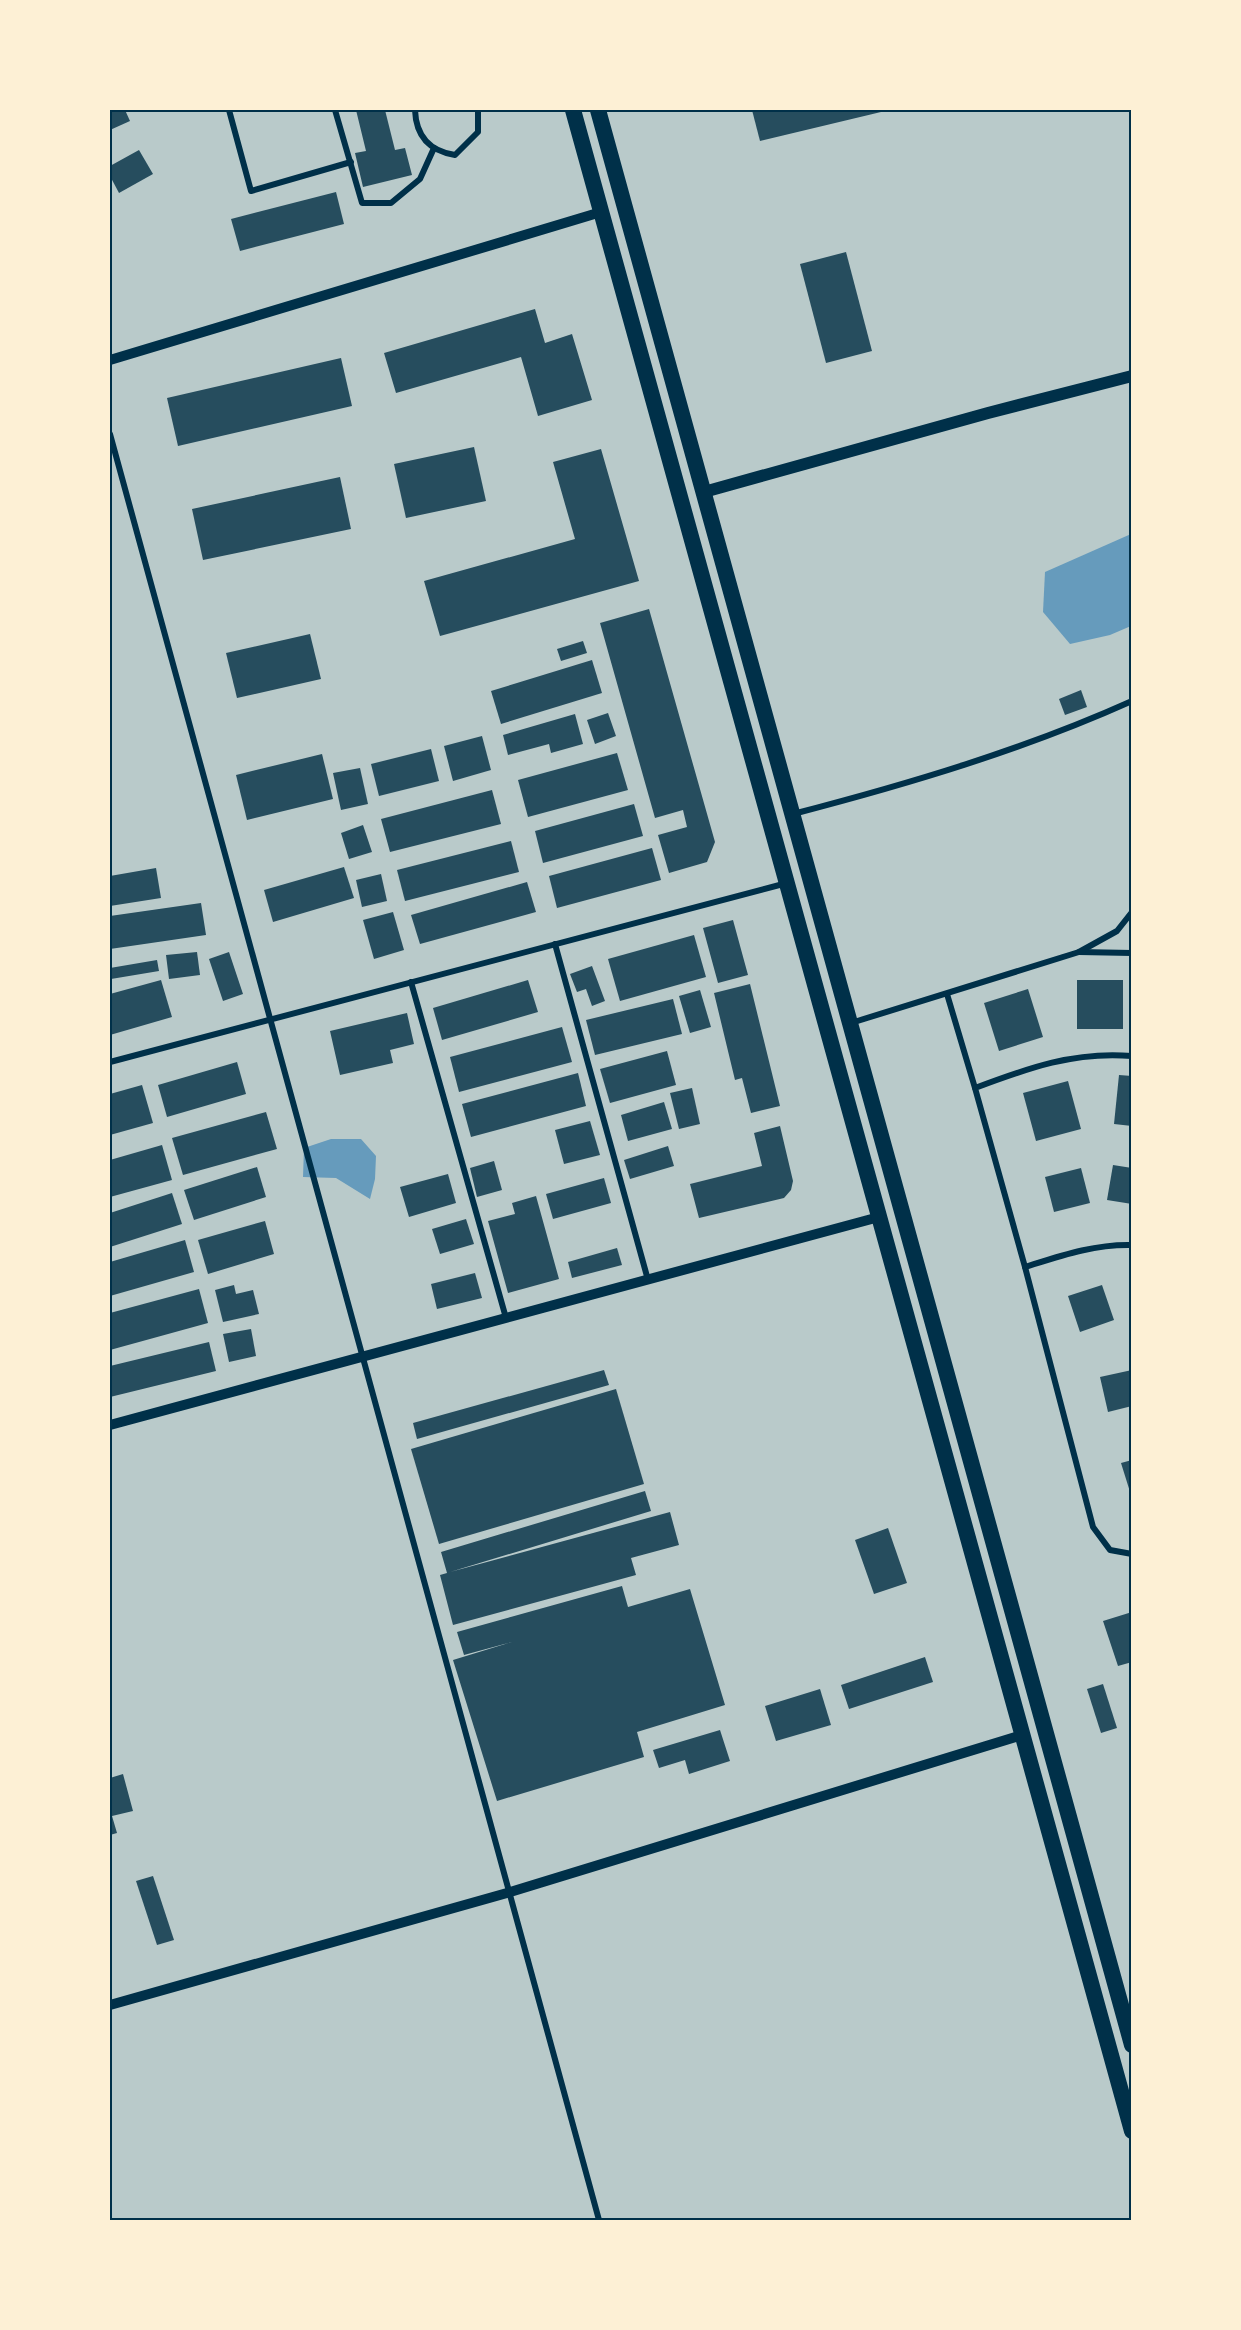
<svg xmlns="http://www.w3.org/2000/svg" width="1241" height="2330" viewBox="0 0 1241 2330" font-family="'Times New Roman',serif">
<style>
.green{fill:#b9caca}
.water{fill:#669bbc}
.building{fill:#264d5e}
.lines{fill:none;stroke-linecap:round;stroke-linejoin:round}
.minor{stroke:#003049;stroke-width:6}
.tertiary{stroke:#003049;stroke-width:10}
.secondary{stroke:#003049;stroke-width:12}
.trunk{stroke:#003049;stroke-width:16}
.neatline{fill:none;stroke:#003049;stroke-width:2}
</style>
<rect width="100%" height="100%" fill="#fdf0d5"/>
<rect class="green" x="110" y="110" width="1021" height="2110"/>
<g class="water">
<path d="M1131 534V626L1110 635 1070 644 1043 612 1045 572Z"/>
<path d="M331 1139H361L376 1156 375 1179 370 1199 336 1178 303 1177 304 1148Z"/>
</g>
<g class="building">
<path d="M110 110H125L130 121 110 130Z"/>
<path d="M356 110H385L395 150 405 148 412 175 363 187 355 153 366 151Z"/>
<path d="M752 110H880L881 112 760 141Z"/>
<path d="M139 150 153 174 119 193 110 176V166Z"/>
<path d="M336 192 344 224 240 251 231 219Z"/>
<path d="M846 252 872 351 826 363 800 264Z"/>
<path d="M535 309 545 343 572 334 592 400 538 416 521 357 396 393 384 353Z"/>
<path d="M341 358 352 406 178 446 167 398Z"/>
<path d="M474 447 486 501 406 518 394 464Z"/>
<path d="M601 449 639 581 440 636 424 581 575 539 553 462Z"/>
<path d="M340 477 351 529 203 560 192 509Z"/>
<path d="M649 609 715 842 707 862 669 873 658 835 687 827 683 810 655 818 600 623Z"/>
<path d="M310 634 321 679 237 698 226 653Z"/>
<path d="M583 641 587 653 561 661 557 649Z"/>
<path d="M592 660 602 693 501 724 491 691Z"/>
<path d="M1081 690 1087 707 1065 715 1059 699Z"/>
<path d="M608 713 616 736 595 744 587 720Z"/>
<path d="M575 714 583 744 551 753 549 744 508 755 503 735Z"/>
<path d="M482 736 491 770 453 781 444 746Z"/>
<path d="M431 749 439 781 379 796 371 764Z"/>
<path d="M617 753 628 790 528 817 518 780Z"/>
<path d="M322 754 333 799 247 820 236 775Z"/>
<path d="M360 768 368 804 341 810 333 773Z"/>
<path d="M492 790 501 824 390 852 381 819Z"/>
<path d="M634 804 643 836 543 863 535 831Z"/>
<path d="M363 825 372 852 349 859 341 833Z"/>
<path d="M511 841 519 872 405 901 397 870Z"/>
<path d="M652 848 661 880 557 908 549 876Z"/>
<path d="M344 867 354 898 273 922 264 890Z"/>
<path d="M156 868 161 898 110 906V876Z"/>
<path d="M381 874 387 901 362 907 356 880Z"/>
<path d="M527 882 536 912 420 944 411 915Z"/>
<path d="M201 903 206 935 110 949V916Z"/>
<path d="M393 912 404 950 374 959 363 920Z"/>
<path d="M733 920 748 975 718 983 703 928Z"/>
<path d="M694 935 706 977 620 1001 608 959Z"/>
<path d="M197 952 200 975 169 979 166 955Z"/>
<path d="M229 952 243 994 223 1001 209 959Z"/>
<path d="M157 960 159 971 111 979 110 968Z"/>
<path d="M592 966 605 1001 592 1006 586 989 577 992 570 974Z"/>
<path d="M161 980 172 1017 110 1035V994Z"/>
<path d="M528 980 538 1012 442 1040 433 1008Z"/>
<rect x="1077" y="980" width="46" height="49"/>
<path d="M750 984 780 1106 751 1113 742 1078 735 1080 714 993Z"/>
<path d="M1028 989 1043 1037 999 1051 984 1003Z"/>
<path d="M700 990 711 1027 690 1033 679 996Z"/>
<path d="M673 999 682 1034 595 1055 586 1020Z"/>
<path d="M407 1013 414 1044 390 1050 393 1063 340 1075 330 1031Z"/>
<path d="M562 1027 572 1062 459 1092 450 1057Z"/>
<path d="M667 1051 676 1085 610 1103 600 1069Z"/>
<path d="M237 1062 246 1094 167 1117 158 1085Z"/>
<path d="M578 1073 586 1106 471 1137 462 1104Z"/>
<path d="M1119 1075 1132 1076V1126L1114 1124Z"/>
<path d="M1068 1081 1081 1129 1036 1141 1023 1093Z"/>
<path d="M142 1085 153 1123 110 1135V1094Z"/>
<path d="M692 1088 700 1124 679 1129 670 1093Z"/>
<path d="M664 1102 672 1129 628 1141 621 1115Z"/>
<path d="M266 1112 277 1149 183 1175 172 1138Z"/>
<path d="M590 1121 600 1155 564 1164 555 1130Z"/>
<path d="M780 1126 793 1181 791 1190 784 1198 699 1218 690 1184 762 1166 754 1133Z"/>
<path d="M162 1145 172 1180 110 1197V1160Z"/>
<path d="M668 1146 674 1166 630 1179 624 1160Z"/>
<path d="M494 1161 502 1190 477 1197 470 1168Z"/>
<path d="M1113 1165 1132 1168V1204L1107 1200Z"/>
<path d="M257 1167 266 1197 194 1220 184 1190Z"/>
<path d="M1081 1168 1090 1203 1054 1212 1045 1177Z"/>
<path d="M448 1174 456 1203 409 1217 400 1187Z"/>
<path d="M604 1178 611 1203 553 1219 546 1194Z"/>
<path d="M172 1193 182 1224 110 1247V1213Z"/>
<path d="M536 1196 559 1279 508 1293 488 1221 515 1214 512 1203Z"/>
<path d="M466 1219 474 1244 440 1254 432 1229Z"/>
<path d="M265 1221 274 1254 208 1274 198 1240Z"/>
<path d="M185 1240 194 1272 110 1296V1262Z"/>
<path d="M617 1248 622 1265 572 1278 568 1262Z"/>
<path d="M475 1273 482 1298 437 1309 431 1284Z"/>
<path d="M234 1285 236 1294 253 1290 259 1314 223 1322 215 1290Z"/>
<path d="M1102 1285 1114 1320 1080 1332 1068 1296Z"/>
<path d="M199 1289 208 1323 110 1350V1313Z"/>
<path d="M251 1329 256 1356 229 1362 223 1334Z"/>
<path d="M209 1342 216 1371 110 1397V1366Z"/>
<path d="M604 1370 609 1385 417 1439 413 1423Z"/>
<path d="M1132 1370V1406L1108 1412 1100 1377Z"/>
<path d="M616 1389 644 1484 439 1544 411 1449Z"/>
<path d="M1132 1460V1495H1131L1121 1463Z"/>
<path d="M645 1491 651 1511 450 1572 670 1512 679 1545 631 1558 636 1575 453 1625 440 1575 447 1573 441 1552Z"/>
<path d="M888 1528 907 1583 874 1594 855 1540Z"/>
<path d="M622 1586 628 1607 690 1589 725 1705 637 1732 644 1757 497 1801 453 1660 512 1642 464 1655 457 1632Z"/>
<path d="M1132 1612V1662L1118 1666 1103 1621Z"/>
<path d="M925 1657 933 1682 849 1709 841 1685Z"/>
<path d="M1103 1684 1117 1728 1101 1733 1087 1689Z"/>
<path d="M820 1689 831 1725 776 1741 765 1706Z"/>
<path d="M720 1730 730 1761 689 1774 685 1760 659 1768 653 1750Z"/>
<path d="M123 1774 133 1811 112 1816 117 1833 110 1835V1778Z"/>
<path d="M153 1876 174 1940 157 1945 136 1881Z"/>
</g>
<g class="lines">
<g class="minor">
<path d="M229 110 251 191 351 162"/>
<path d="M335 110 362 203H391L420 179 434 148"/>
<path d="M415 110C416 136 429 151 455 155L478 132V110"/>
<path d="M110 434 599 2220"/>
<path d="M793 814C908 784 1023 750 1132 701"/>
<path d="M555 944 648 1280"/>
<path d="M1079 952 1132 953"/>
<path d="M411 982 506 1318"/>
<path d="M947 994 975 1088"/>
<path d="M851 1023 1079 952 1117 931 1132 912"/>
<path d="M1132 1056C1075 1051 1028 1068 975 1088L1025 1267 1093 1527 1110 1550 1132 1554"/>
<path d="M110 1062 787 883"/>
<path d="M1025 1267C1060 1256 1094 1244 1132 1245"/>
</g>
<g class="tertiary">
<path d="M110 360 601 212"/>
<path d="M110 1425 879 1217"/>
<path d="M110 2005 507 1893 1022 1735"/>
</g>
<path class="secondary" d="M704 492 988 413 1132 376"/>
<g class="trunk">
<path d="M573 110 1132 2131"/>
<path d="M598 110 1132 2045"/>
</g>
</g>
<rect width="1241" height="2330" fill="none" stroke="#fdf0d5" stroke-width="222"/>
<rect x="111" y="111" width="1019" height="2108" class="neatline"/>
</svg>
